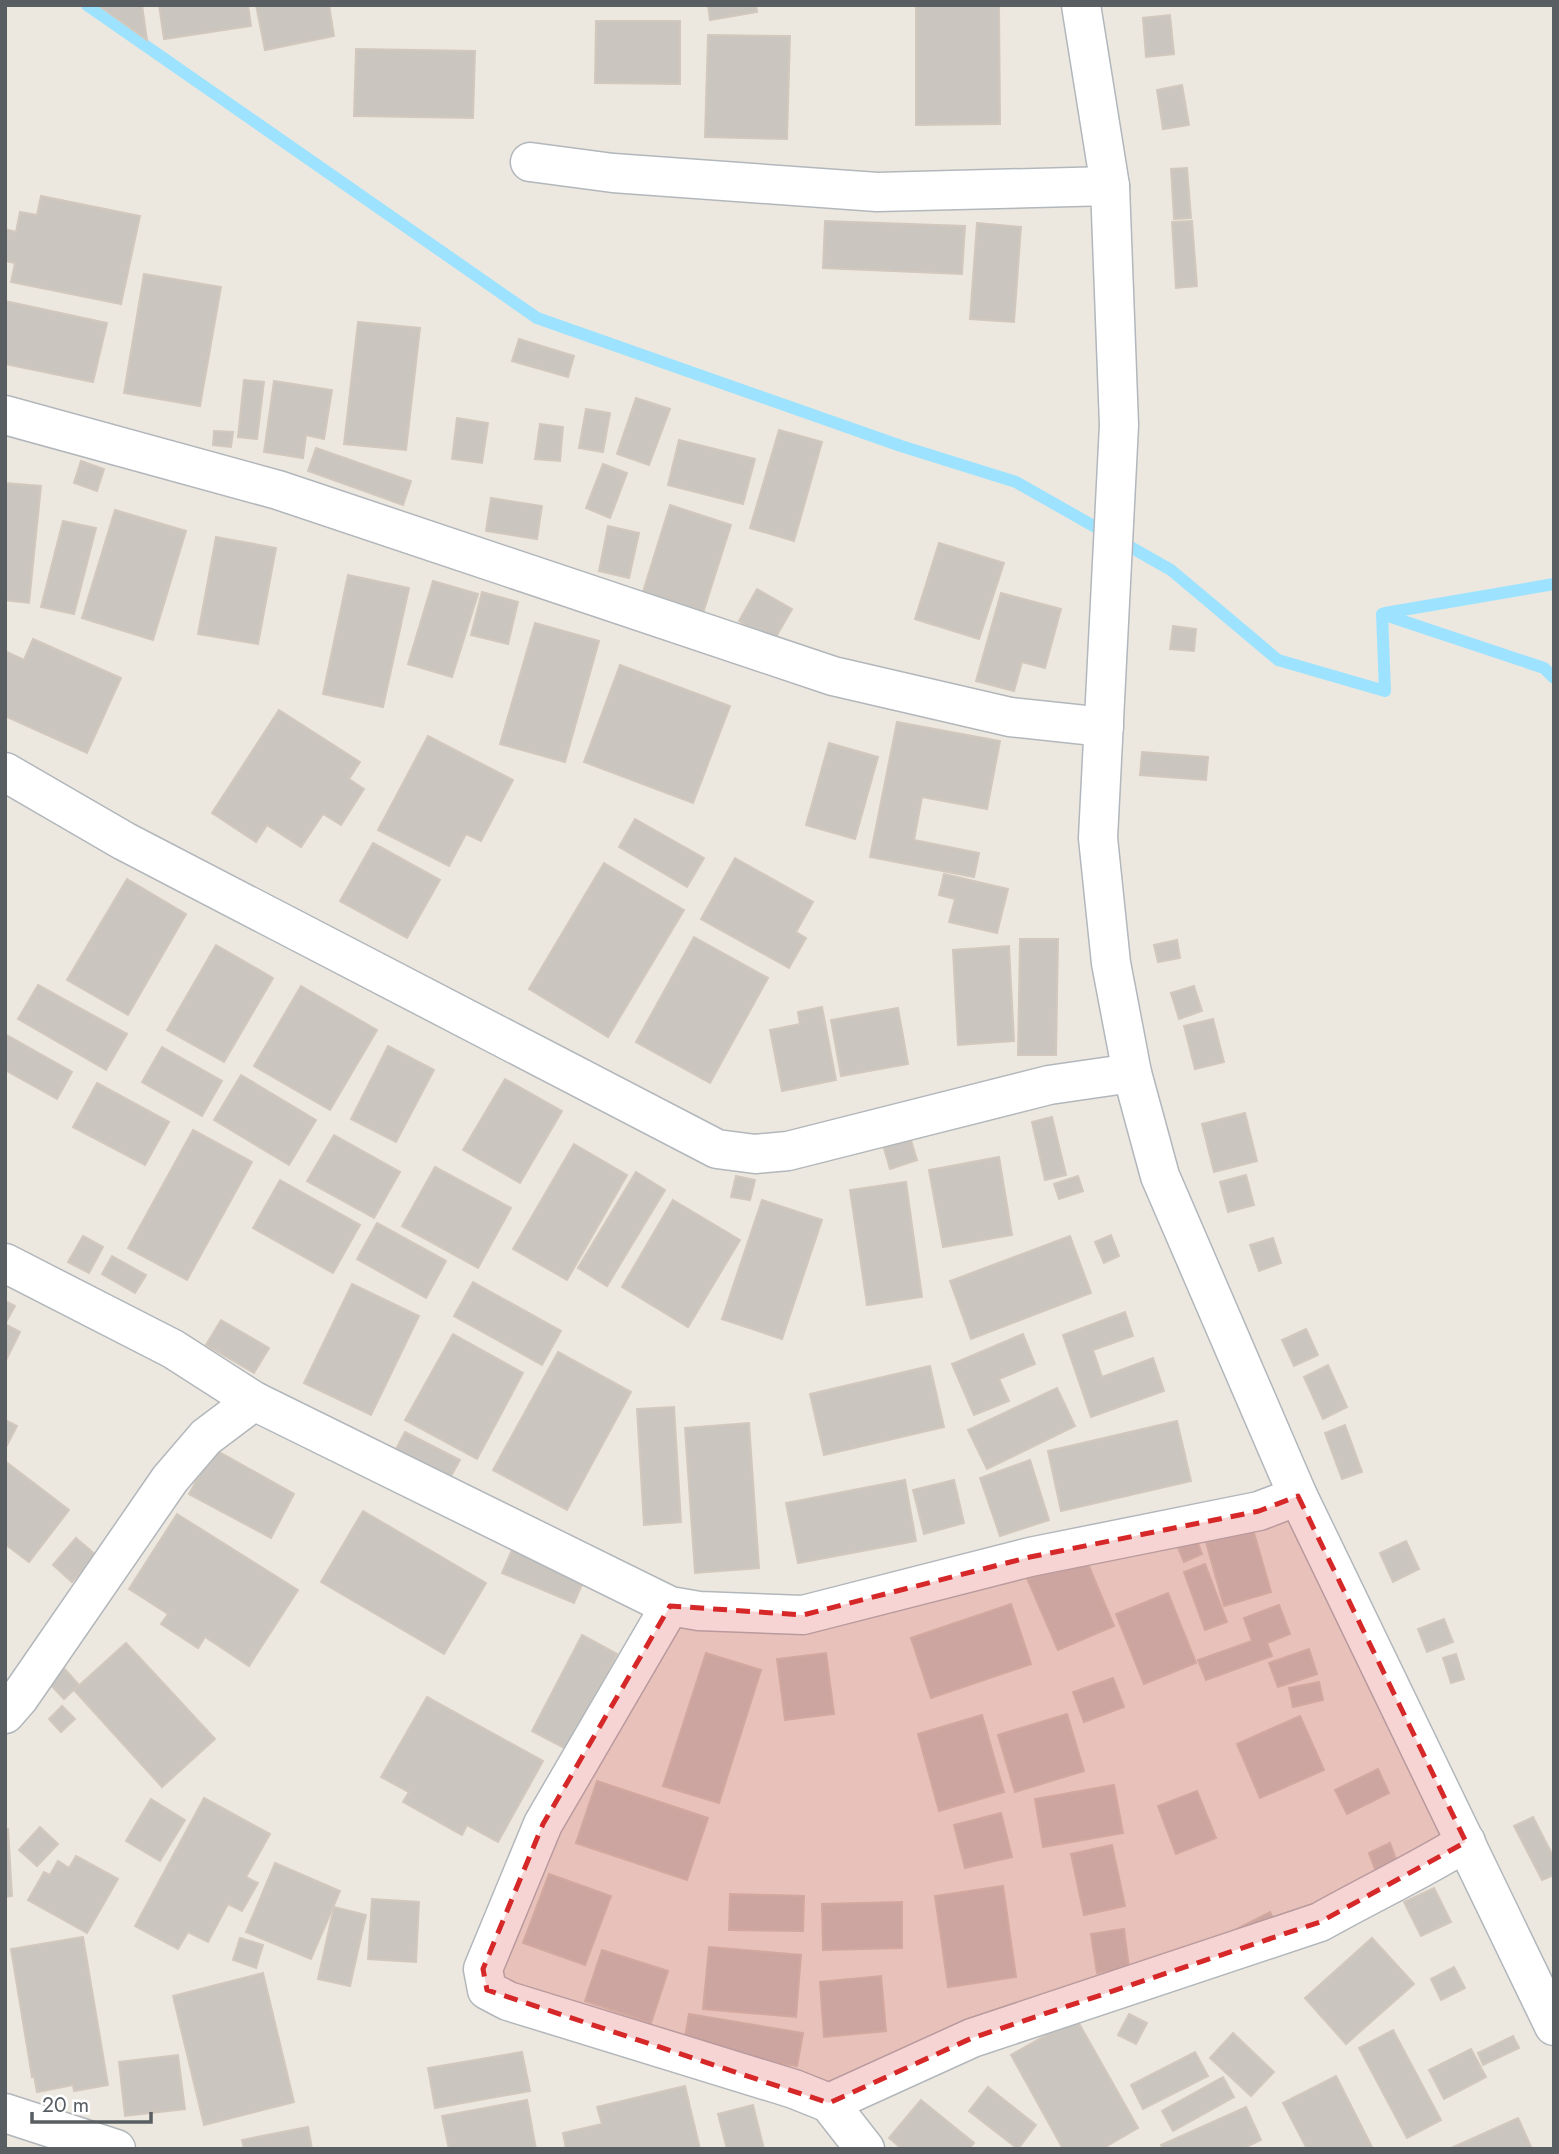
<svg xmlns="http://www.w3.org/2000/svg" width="1559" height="2154" viewBox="0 0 1559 2154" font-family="Jost,sans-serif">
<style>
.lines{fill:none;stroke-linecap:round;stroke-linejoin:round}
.stream{stroke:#9de3ff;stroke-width:12}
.building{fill:#cac5be;stroke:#d2c8bd;stroke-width:2}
.minor-casing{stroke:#b2b7bc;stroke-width:41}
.secondary-casing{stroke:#b1b7bc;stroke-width:41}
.minor{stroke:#fff;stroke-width:38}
.secondary{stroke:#fff;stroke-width:38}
.marked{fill:#d62828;fill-opacity:0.2;stroke:#d62828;stroke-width:5;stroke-dasharray:14 9;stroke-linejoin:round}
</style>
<rect width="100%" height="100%" fill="#ede8df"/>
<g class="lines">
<g class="stream">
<path d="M87 5 537 318 901 446 1016 482 1171 570 1278 660 1385 691 1382 614 1544 668 1554 678"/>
<path d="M1385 613 1554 584"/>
</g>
</g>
<g class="building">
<path d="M98 5H142L147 40Z"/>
<path d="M159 5H248L251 26 164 39Z"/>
<path d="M256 5H329L334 36 265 50Z"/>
<path d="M708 5H756L757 12 710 20Z"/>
<path d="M916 5H999L1000 124 916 125Z"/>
<path d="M1170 15 1174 54 1146 57 1143 18Z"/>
<path d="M596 21H680V84L595 83Z"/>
<path d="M708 35 790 36 787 139 705 137Z"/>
<path d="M356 49 475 51 473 118 354 116Z"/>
<path d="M1182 85 1189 125 1163 129 1157 90Z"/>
<path d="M1187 168 1191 218 1174 219 1171 169Z"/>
<path d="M41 196 140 216 121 304 11 282 15 263 5 261V229L16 232 20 212 37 215Z"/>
<path d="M825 221 965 226 962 274 823 268Z"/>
<path d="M1192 221 1197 286 1176 288 1172 222Z"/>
<path d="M977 223 1021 227 1014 322 970 319Z"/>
<path d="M144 274 221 287 200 406 124 393Z"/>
<path d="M5 301 107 323 93 382 5 364Z"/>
<path d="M358 322 420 328 406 450 344 444Z"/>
<path d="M519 339 574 356 568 377 512 361Z"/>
<path d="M244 380 264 382 257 439 238 437Z"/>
<path d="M274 381 332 390 324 439 306 435 303 458 264 452Z"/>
<path d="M636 398 670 409 649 465 617 454Z"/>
<path d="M586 409 610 413 603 452 579 448Z"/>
<path d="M457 418 488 423 482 463 452 459Z"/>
<path d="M540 424 563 427 560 461 535 459Z"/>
<path d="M779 430 822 442 794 541 750 528Z"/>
<path d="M214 431 233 432 231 447 213 445Z"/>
<path d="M679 440 755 459 743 504 668 485Z"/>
<path d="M316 448 411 481 403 505 308 471Z"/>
<path d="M81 461 104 469 97 491 74 483Z"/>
<path d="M603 464 627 473 610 518 586 508Z"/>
<path d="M5 483 41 486 29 603 5 600Z"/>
<path d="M491 498 542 506 537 539 486 531Z"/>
<path d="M670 505 731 525 703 613 642 595Z"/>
<path d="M115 510 186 531 153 640 82 618Z"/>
<path d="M63 521 96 528 74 614 41 607Z"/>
<path d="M608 526 639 533 629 578 599 571Z"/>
<path d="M216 537 276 548 258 644 198 634Z"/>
<path d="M939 543 1004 563 979 639 915 619Z"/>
<path d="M348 575 409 588 383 707 323 694Z"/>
<path d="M433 581 478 594 452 677 408 664Z"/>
<path d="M757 589 792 609 773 642 739 621Z"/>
<path d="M482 592 518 602 508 644 471 635Z"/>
<path d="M1001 593 1061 609 1045 668 1022 662 1014 691 976 681Z"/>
<path d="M535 623 599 641 565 762 500 744Z"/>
<path d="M1173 626 1196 629 1194 651 1170 649Z"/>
<path d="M33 639 121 678 87 753 5 716V651L24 660Z"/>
<path d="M620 665 730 706 693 803 584 762Z"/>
<path d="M279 710 360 762 349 779 364 789 341 825 323 814 301 847 267 825 256 842 212 813Z"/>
<path d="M897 722 1000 741 987 809 922 797 914 840 979 853 974 877 870 857Z"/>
<path d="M428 736 513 780 481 841 466 834 449 866 378 830Z"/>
<path d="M829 743 878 757 855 839 806 825Z"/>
<path d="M1142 752 1208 757 1206 780 1140 775Z"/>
<path d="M635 819 704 858 687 887 619 847Z"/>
<path d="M373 843 440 880 407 938 340 901Z"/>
<path d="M735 858 813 902 796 932 806 938 789 968 701 919Z"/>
<path d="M604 863 684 910 608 1037 529 989Z"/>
<path d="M944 874 1008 889 997 933 949 922 955 899 939 895Z"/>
<path d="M127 879 186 914 128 1015 67 980Z"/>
<path d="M694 937 768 978 710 1083 636 1042Z"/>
<path d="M1020 939H1058L1056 1055H1018Z"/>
<path d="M1177 940 1180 958 1158 962 1154 945Z"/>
<path d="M216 945 273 978 224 1062 167 1030Z"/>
<path d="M1009 946 1014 1041 958 1045 953 950Z"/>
<path d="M38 985 127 1034 106 1070 18 1019Z"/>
<path d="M301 986 377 1030 330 1110 254 1066Z"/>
<path d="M1194 986 1202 1011 1179 1019 1171 993Z"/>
<path d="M822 1007 836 1080 782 1091 770 1030 800 1024 798 1012Z"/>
<path d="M898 1008 908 1064 841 1076 831 1020Z"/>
<path d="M1213 1019 1224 1062 1195 1069 1184 1026Z"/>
<path d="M5 1034 72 1072 57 1099 5 1070Z"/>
<path d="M388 1046 434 1070 396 1142 351 1119Z"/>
<path d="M162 1047 222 1081 202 1116 142 1082Z"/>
<path d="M241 1075 316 1120 289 1165 214 1120Z"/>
<path d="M505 1079 562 1111 520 1183 463 1150Z"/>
<path d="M97 1083 169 1122 145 1165 73 1127Z"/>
<path d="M1245 1113 1257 1161 1214 1172 1202 1124Z"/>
<path d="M1052 1117 1066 1175 1045 1180 1032 1122Z"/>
<path d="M193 1130 252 1162 187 1280 128 1248Z"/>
<path d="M334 1135 400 1172 374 1218 307 1181Z"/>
<path d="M910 1137 917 1160 890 1169 883 1145Z"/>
<path d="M574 1144 627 1175 567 1280 513 1249Z"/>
<path d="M999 1157 1012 1235 943 1247 929 1170Z"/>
<path d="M435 1167 511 1208 478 1268 402 1226Z"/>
<path d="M636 1172 665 1190 607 1286 578 1268Z"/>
<path d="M1246 1175 1254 1205 1228 1212 1220 1182Z"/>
<path d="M736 1176 755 1180 750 1200 731 1197Z"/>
<path d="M1078 1176 1083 1191 1059 1199 1054 1184Z"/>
<path d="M280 1180 360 1225 333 1273 253 1228Z"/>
<path d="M906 1182 922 1297 867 1305 850 1190Z"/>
<path d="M673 1200 740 1240 688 1327 622 1287Z"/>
<path d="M762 1200 822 1220 782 1339 722 1319Z"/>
<path d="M377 1223 446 1261 426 1298 357 1259Z"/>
<path d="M1111 1235 1119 1256 1104 1263 1095 1242Z"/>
<path d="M83 1236 103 1247 89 1273 68 1262Z"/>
<path d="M1070 1236 1091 1293 971 1339 950 1281Z"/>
<path d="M1273 1238 1281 1263 1259 1271 1250 1245Z"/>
<path d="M112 1256 146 1275 135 1293 102 1274Z"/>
<path d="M473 1282 561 1331 542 1365 454 1316Z"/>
<path d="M352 1284 419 1316 371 1415 304 1383Z"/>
<path d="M5 1301 15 1306 5 1324 20 1332 5 1362Z"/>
<path d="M1125 1312 1133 1336 1093 1350 1102 1377 1153 1358 1164 1391 1091 1417 1063 1335Z"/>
<path d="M221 1320 269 1348 254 1373 206 1345Z"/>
<path d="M1306 1329 1318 1355 1294 1366 1282 1340Z"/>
<path d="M453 1334 523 1373 477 1459 405 1420Z"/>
<path d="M1023 1334 1035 1364 999 1379 1009 1401 974 1415 952 1364Z"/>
<path d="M558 1352 631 1392 567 1510 493 1470Z"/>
<path d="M1328 1365 1347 1407 1323 1419 1304 1377Z"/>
<path d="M930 1366 944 1427 824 1455 810 1394Z"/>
<path d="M1057 1388 1075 1426 987 1469 968 1430Z"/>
<path d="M674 1407 681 1522 644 1525 637 1409Z"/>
<path d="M5 1420 17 1426 5 1449Z"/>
<path d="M1177 1421 1191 1481 1061 1511 1048 1451Z"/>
<path d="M749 1423 759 1568 695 1573 685 1428Z"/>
<path d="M1345 1425 1362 1472 1342 1479 1325 1433Z"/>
<path d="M405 1432 460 1460 450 1478 395 1451Z"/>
<path d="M214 1449 294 1494 271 1538 189 1494Z"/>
<path d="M1030 1460 1049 1520 1000 1536 980 1478Z"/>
<path d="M5 1461 69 1510 29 1562 5 1544Z"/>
<path d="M905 1480 916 1541 798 1563 786 1503Z"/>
<path d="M954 1480 964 1523 924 1534 913 1490Z"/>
<path d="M363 1511 486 1583 444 1654 321 1582Z"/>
<path d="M177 1514 298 1590 249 1666 205 1637 198 1648 161 1624 168 1614 129 1589Z"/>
<path d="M1252 1526 1271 1592 1224 1606 1205 1539Z"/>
<path d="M1195 1535 1202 1554 1184 1562 1176 1543Z"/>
<path d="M76 1538 96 1555 72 1582 53 1565Z"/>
<path d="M1406 1541 1419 1569 1393 1582 1380 1553Z"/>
<path d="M512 1550 584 1580 574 1603 502 1573Z"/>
<path d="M1083 1552 1114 1626 1058 1650 1026 1576Z"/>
<path d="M1205 1564 1227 1622 1205 1630 1184 1572Z"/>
<path d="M1168 1593 1196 1663 1144 1684 1116 1614Z"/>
<path d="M1011 1604 1031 1664 931 1698 911 1638Z"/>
<path d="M1279 1605 1290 1634 1267 1643 1272 1656 1206 1680 1198 1660 1252 1641 1244 1618Z"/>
<path d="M1444 1619 1453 1642 1427 1652 1418 1629Z"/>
<path d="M582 1635 617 1654 566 1749 532 1731Z"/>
<path d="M126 1643 215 1739 162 1787 74 1690Z"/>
<path d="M1309 1649 1317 1674 1278 1687 1269 1663Z"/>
<path d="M706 1653 761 1670 719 1803 663 1786Z"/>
<path d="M826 1653 834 1714 785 1720 777 1659Z"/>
<path d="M1456 1654 1464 1679 1451 1683 1443 1658Z"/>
<path d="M63 1667 79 1685 64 1699 47 1681Z"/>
<path d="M1113 1678 1124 1707 1084 1722 1073 1692Z"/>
<path d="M1319 1682 1323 1700 1293 1707 1289 1688Z"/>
<path d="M427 1697 543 1761 498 1842 467 1825 462 1835 403 1802 409 1792 381 1777Z"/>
<path d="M62 1706 75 1719 61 1732 49 1719Z"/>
<path d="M1067 1714 1084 1771 1015 1792 998 1735Z"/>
<path d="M982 1715 1004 1792 939 1811 918 1734Z"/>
<path d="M1300 1716 1324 1770 1260 1798 1237 1744Z"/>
<path d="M1378 1769 1389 1793 1347 1814 1335 1790Z"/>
<path d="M597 1781 708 1818 687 1880 576 1843Z"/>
<path d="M1114 1785 1123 1833 1043 1847 1035 1799Z"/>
<path d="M1197 1791 1216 1838 1176 1854 1158 1806Z"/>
<path d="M204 1798 270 1834 246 1877 258 1883 242 1911 228 1904 208 1942 188 1932 178 1949 135 1926Z"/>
<path d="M151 1799 185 1820 160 1861 126 1841Z"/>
<path d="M1001 1813 1012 1857 965 1868 954 1825Z"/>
<path d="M1533 1817 1554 1858V1875L1542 1880 1514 1826Z"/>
<path d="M40 1827 58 1844 37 1866 19 1850Z"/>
<path d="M5 1829H8L12 1896 5 1897Z"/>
<path d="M1390 1843 1399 1868 1378 1877 1369 1853Z"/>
<path d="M1112 1845 1125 1906 1084 1915 1071 1854Z"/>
<path d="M76 1856 118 1879 87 1933 28 1900 44 1872 50 1875 58 1861 69 1868Z"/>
<path d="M275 1863 340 1891 311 1959 246 1932Z"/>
<path d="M549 1874 611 1896 585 1965 523 1943Z"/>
<path d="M1003 1886 1016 1977 948 1987 935 1896Z"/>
<path d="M1434 1888 1451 1922 1421 1936 1404 1902Z"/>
<path d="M730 1894 804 1896 803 1931 729 1930Z"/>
<path d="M372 1899 419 1902 416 1962 368 1959Z"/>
<path d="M902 1902V1948L823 1950 822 1904Z"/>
<path d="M334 1907 366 1915 350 1986 318 1979Z"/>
<path d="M1270 1912 1278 1928 1233 1931Z"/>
<path d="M1124 1929 1129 1968 1097 1973 1091 1934Z"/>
<path d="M83 1937 108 2085 74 2091 73 2085 37 2092 34 2076 32 2077 11 1949Z"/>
<path d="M240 1938 263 1945 256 1968 233 1960Z"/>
<path d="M1372 1938 1414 1984 1346 2044 1305 1998Z"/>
<path d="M709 1947 801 1955 796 2017 703 2009Z"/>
<path d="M602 1950 668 1971 651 2023 585 2001Z"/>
<path d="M1454 1967 1465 1988 1441 2000 1431 1979Z"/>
<path d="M263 1973 294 2102 204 2125 173 1996Z"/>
<path d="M881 1976 886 2031 824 2037 820 1982Z"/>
<path d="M689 2014 803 2033 797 2066 683 2048Z"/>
<path d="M1129 2014 1147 2023 1136 2044 1118 2035Z"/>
<path d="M1076 2018 1138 2128 1102 2149H1063L1011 2055Z"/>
<path d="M1393 2030 1441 2120 1407 2138 1359 2048Z"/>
<path d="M1233 2033 1274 2072 1251 2096 1210 2058Z"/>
<path d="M1513 2036 1519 2048 1483 2065 1478 2053Z"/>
<path d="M1471 2049 1486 2077 1444 2099 1429 2070Z"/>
<path d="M522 2052 530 2091 435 2108 428 2068Z"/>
<path d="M1195 2052 1208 2076 1143 2109 1131 2085Z"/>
<path d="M178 2055 185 2109 125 2116 119 2062Z"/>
<path d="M1336 2076 1373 2149H1307L1283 2103Z"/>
<path d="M1223 2077 1234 2097 1173 2131 1162 2111Z"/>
<path d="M685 2086 700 2149H566L563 2133 602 2124 597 2107Z"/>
<path d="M988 2087 1036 2125 1018 2149 969 2111Z"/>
<path d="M527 2100 536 2149H449L442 2116Z"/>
<path d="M921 2100 974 2143 969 2149H902L889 2138Z"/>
<path d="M753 2105 764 2149H727L718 2114Z"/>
<path d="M1246 2107 1261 2140 1242 2149H1163L1161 2145Z"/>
<path d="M1518 2118 1532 2149H1449Z"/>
<path d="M308 2127 312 2149H244L242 2140Z"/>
</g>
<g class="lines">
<defs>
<g id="minor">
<path d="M530 162 613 173 877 192 1110 186"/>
<path d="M5 415 278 490 833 676 1010 717 1104 727"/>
<path d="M5 772 124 841 717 1149 755 1154 788 1151 1049 1085 1132 1073"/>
<path d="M5 1263 173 1349 254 1401 670 1606 699 1611 803 1615 1030 1557 1259 1511 1298 1496"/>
<path d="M670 1606 543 1824 483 1969 487 1990 508 2001 794 2089 829 2103 865 2149"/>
<path d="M5 1714 19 1698 170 1479 206 1437 254 1401"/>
<path d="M829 2103 972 2038 1320 1922C1368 1895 1419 1871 1466 1842"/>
<path d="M5 2113 116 2149"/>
</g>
<path id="secondary" d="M1081 5 1110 186 1119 425 1098 838 1111 963 1132 1073 1160 1176 1298 1496 1554 2026"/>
</defs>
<use href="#minor" class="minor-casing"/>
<use href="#secondary" class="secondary-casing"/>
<use href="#minor" class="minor"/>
<use href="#secondary" class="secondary"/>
</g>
<path class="marked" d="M1298 1496 1466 1842 1320 1922 972 2038 829 2103 487 1990 483 1969 543 1824 670 1606 803 1615 1030 1557 1259 1511Z"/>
<rect width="1559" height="2154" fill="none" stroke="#585e62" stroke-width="14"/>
<path d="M32 2112v10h119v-10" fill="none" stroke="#585e62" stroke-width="3.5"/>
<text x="42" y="2112" font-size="21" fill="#585e62" stroke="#ffffff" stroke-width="5" paint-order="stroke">20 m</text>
</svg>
